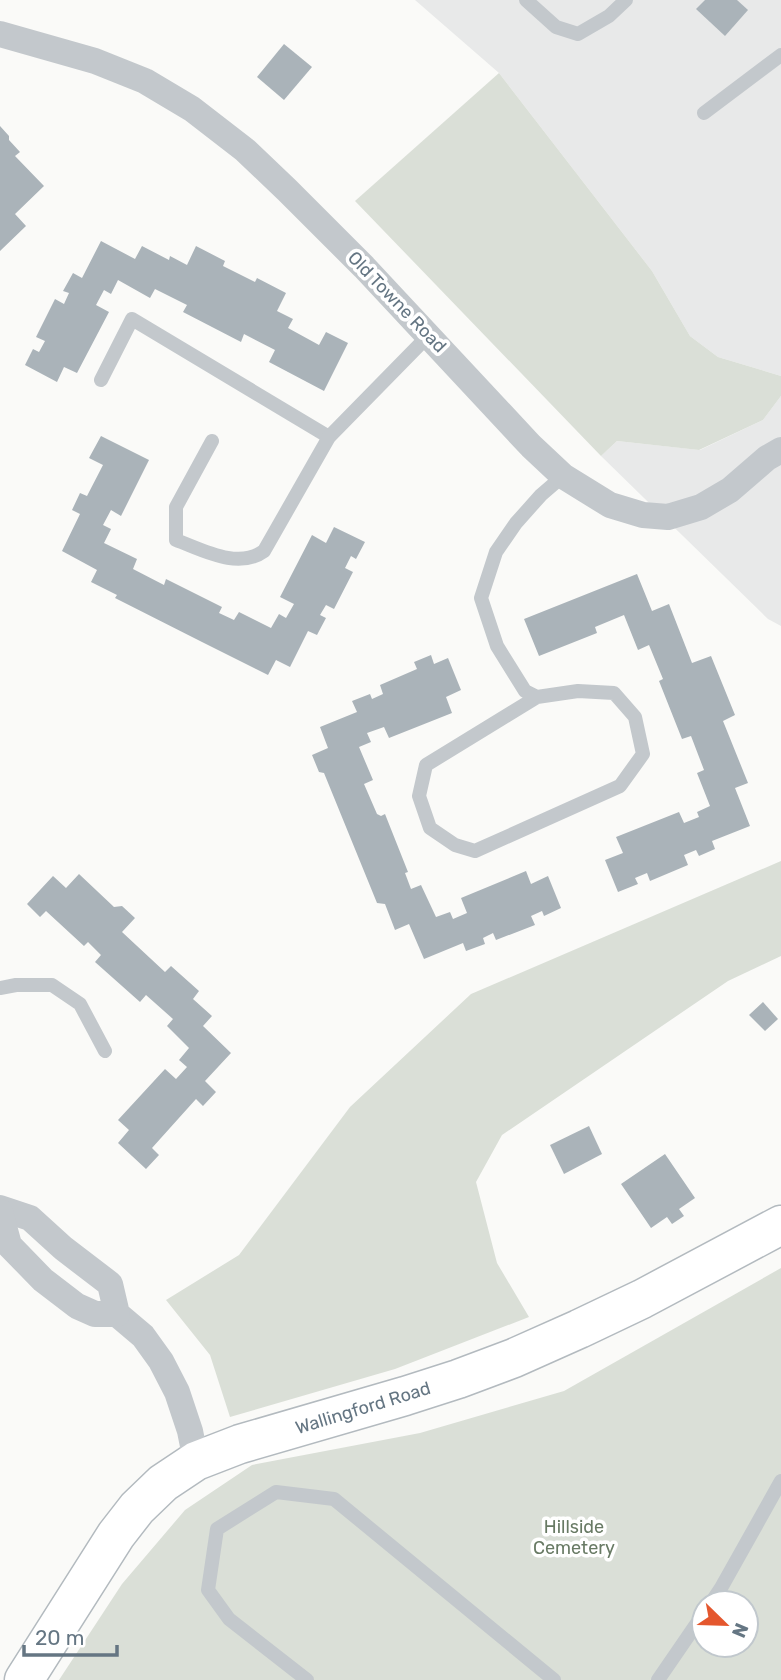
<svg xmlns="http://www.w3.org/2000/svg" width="781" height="1680" viewBox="0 0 781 1680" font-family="Rubik,sans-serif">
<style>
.built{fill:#e8e9e9}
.green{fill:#dadfd7;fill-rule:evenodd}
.building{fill:#aab3b9}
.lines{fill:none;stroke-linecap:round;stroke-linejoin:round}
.secondary-casing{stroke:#b3babf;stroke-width:41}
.lane{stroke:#c3c8cc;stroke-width:14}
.street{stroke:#c3c8cc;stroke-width:26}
.secondary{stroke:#fff;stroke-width:38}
.labels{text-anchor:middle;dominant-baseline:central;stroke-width:7;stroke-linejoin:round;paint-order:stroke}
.street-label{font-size:18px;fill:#657683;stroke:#fff}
.park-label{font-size:18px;fill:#687a64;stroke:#fff}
</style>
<rect width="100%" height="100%" fill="#fafaf8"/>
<g class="built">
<path d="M415 0H781V376L718 357 690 336 652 271 499 73Z"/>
<path d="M781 396V626L768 619 601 456 617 441 700 450 763 420Z"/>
</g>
<g class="green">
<path d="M499 73 652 271 690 336 718 357 781 376V396L763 420 699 450 617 441 601 456 355 201Z"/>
<path d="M781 861V956L728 981 502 1135 476 1182 497 1263 529 1317 395 1369 230 1417 210 1355 166 1300 239 1255 350 1107 471 994Z"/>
<path d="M781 1268V1680H59L122 1584 185 1510 252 1465 420 1433 564 1391ZM704 1603H746V1645H704Z"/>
</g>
<g class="building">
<path d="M705 0H737L748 10 725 36 696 9Z"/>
<path d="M284 44 312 67 284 100 257 77Z"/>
<path d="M0 126 9 136V140L20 152 15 156 44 186 15 214 26 226 0 251Z"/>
<path d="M101 241 135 259 142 246 169 260 170 256 187 265 196 246 225 261 223 266 255 282 257 278 286 293 277 311 293 319 288 328 319 345 326 332 348 343 324 391 269 362 275 350 244 334 241 342 183 312 187 305 155 289 150 298 118 280 111 294 104 290 96 305 109 312 77 373 64 367 57 382 25 365 33 349 39 352 45 341 36 337 55 299 64 304 69 293 63 291 73 273 82 278Z"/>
<path d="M101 436 149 460 121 516 111 510 103 525 111 529 104 543 137 559 133 569 164 585 166 579 222 607 219 613 234 620 239 612 271 628 279 614 286 618 294 604 280 597 312 535 326 543 334 527 365 542 356 559 351 556 345 568 353 572 334 609 326 605 320 615 326 618 317 635 308 631 290 667 276 660 268 675 202 642 115 598 117 595 91 582 97 570 62 551 80 514 72 510 80 493 87 496 103 465 89 458Z"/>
<path d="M637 574 652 611 669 604 692 663 711 656 735 715 723 721 748 783 735 788 750 826 712 841 715 849 699 856 696 850 684 855 688 865 650 881 647 873 635 878 638 884 618 892 605 860 623 853 616 837 679 812 684 823 699 817 697 812 710 806 697 773 704 770 691 736 682 739 659 681 663 679 649 645 638 650 624 615 595 627 597 633 539 656 524 619Z"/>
<path d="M431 655 434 664 448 658 461 690 446 697 452 713 389 738 384 727 367 733 371 742 359 747 373 780 364 784 377 814 381 816 385 814 408 872 405 873 411 889 421 885 436 917 450 912 453 919 467 913 461 898 526 871 531 884 548 876 561 908 544 916 542 911 531 916 535 925 496 940 493 933 483 938 485 944 466 951 463 943 424 959 409 924 395 930 385 904 377 903 324 773 319 772 312 755 328 748 320 727 357 712 352 701 370 694 372 699 383 694 380 685 417 669 414 662Z"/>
<path d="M79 874 114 907 122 906 135 918 122 932 165 972 171 966 199 991 193 999 212 1016 203 1026 231 1053 205 1081 216 1092 203 1106 196 1099 152 1148 159 1155 146 1169 118 1143 129 1130 118 1120 165 1069 176 1079 187 1067 179 1060 189 1048 167 1026 173 1019 146 995 140 1002 95 962 101 955 88 942 84 946 46 911 40 917 27 904 53 876 66 888Z"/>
<path d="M763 1002 778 1019 765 1031 749 1015Z"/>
<path d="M589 1126 602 1154 564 1174 550 1145Z"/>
<path d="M665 1154 695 1198 679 1209 684 1216 672 1224 667 1217 651 1228 621 1184Z"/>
</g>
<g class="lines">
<defs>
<path id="secondary" d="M24 1680 116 1535 137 1508 163 1483 196 1461 240 1444 405 1396 458 1379 514 1358 579 1329 642 1299 781 1225"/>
</defs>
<use href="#secondary" class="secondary-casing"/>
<g class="lane">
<path d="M526 0 556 27 578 34 609 16 626 0"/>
<path d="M704 113 781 55"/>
<path d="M101 380 132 319 329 437"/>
<path d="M212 441 176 507V540C203 550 238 570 264 551L329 437 429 335"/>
<path d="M537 697 426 765 419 796 430 828 455 845 475 851 620 786 643 754 635 717 614 693 578 691 537 697 525 691 497 646 481 598 496 552 516 523 541 495 563 476"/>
<path d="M0 988 16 985H52L80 1004 105 1051"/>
<path d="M711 1603 721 1588 781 1481"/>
<path d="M307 1680 229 1619 208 1590 217 1529 276 1492 334 1499 554 1680"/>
<path d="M658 1680 704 1613"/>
</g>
<g class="street">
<path d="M0 34 95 61 145 81 192 109 245 150 287 190 364 267 531 446 563 476 610 505 643 515 668 517 701 507 730 490 767 458 781 450"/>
<path d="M0 1208 30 1218 63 1248 110 1284 117 1314 143 1336 161 1361 177 1392 190 1431 196 1461"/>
<path d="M0 1212 9 1245 43 1280 77 1306 95 1314H117"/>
</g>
<use href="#secondary" class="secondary"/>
</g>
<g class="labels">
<g class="street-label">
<text transform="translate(397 302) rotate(46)">Old Towne Road</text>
<text transform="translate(363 1408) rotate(-17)">Wallingford Road</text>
</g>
<g class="park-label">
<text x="574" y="1527">Hillside<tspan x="574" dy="21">Cemetery</tspan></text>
</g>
</g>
<g transform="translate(725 1624) rotate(113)"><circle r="33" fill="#ffffff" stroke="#c1c8cd" stroke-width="2"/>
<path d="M0-5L12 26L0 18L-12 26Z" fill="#e4572e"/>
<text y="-10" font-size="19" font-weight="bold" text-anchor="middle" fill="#657683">N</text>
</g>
<path d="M24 1645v10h93v-10" fill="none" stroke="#657683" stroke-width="3.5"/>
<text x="35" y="1645" font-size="21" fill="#657683" stroke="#ffffff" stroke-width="5" paint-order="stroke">20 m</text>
</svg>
